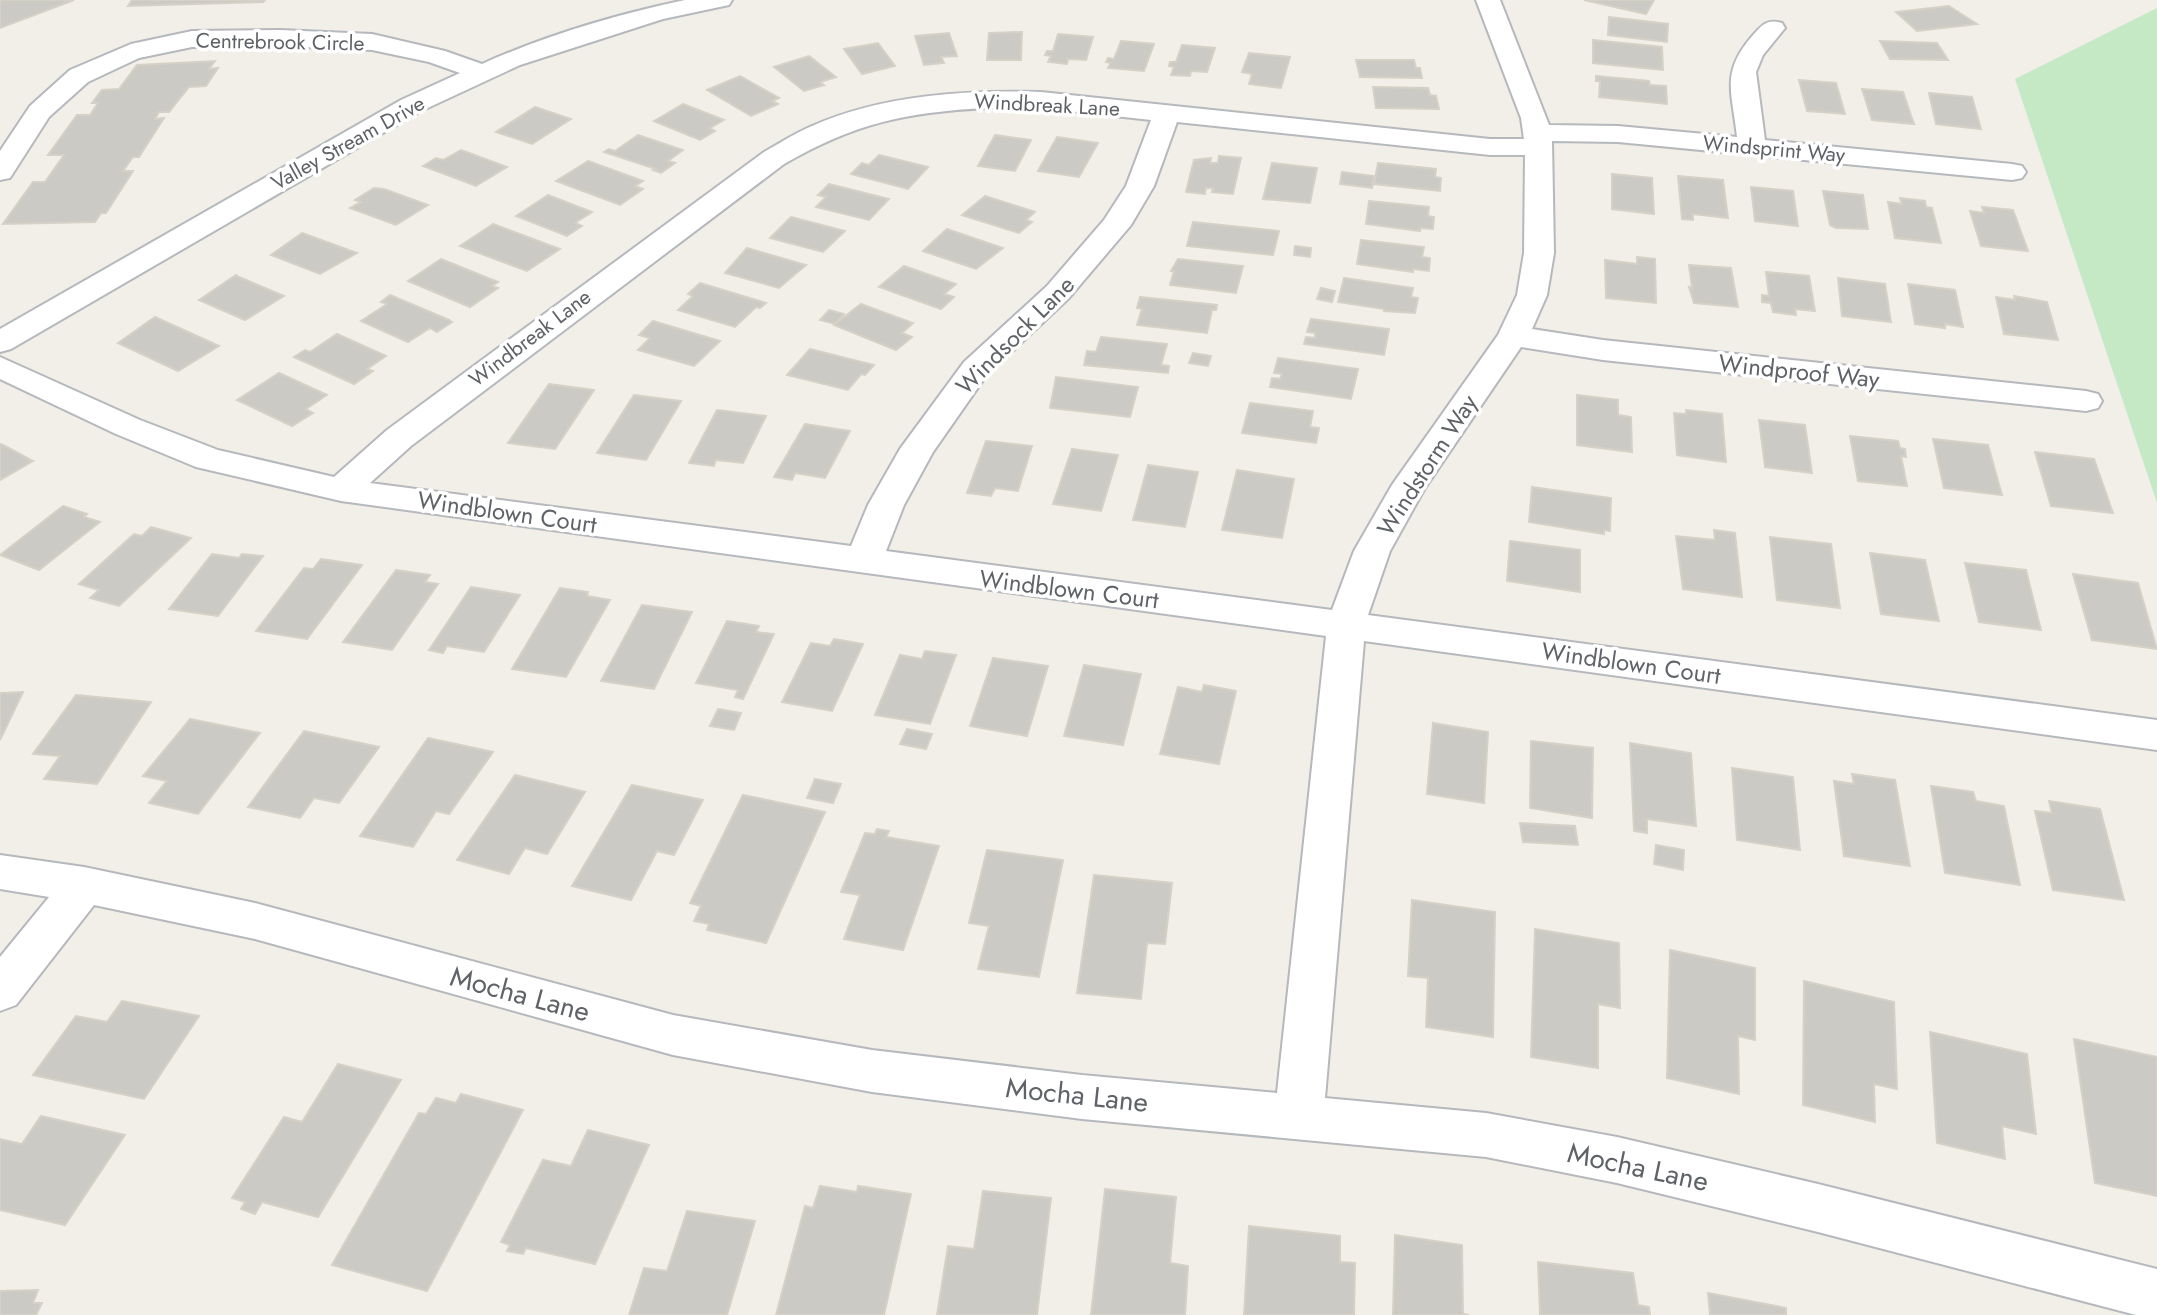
<svg xmlns="http://www.w3.org/2000/svg" width="2157" height="1315" viewBox="0 0 2157 1315" font-family="Jost,sans-serif">
<style>
.green{fill:#c5e8c5}
.building{fill:#cccac5;stroke:#d6d1c6;stroke-width:2}
.lines{fill:none;stroke-linecap:round;stroke-linejoin:round}
.minor-casing{stroke:#b5b8bc;stroke-width:4}
.minor{fill:#fff;fill-rule:evenodd}
.labels{text-anchor:middle;dominant-baseline:central;stroke-width:7;stroke-linejoin:round;paint-order:stroke}
.far-street-label{font-size:21px;fill:#5f6368;stroke:#fff}
.street-label{font-size:24px;fill:#5f6368;stroke:#fff}
.near-street-label{font-size:28px;fill:#5f6368;stroke:#fff}
</style>
<rect width="100%" height="100%" fill="#f1efe8"/>
<path class="green" d="M2157 8V503L2015 79Z"/>
<g class="building">
<path d="M2 0H74L0 28V1Z"/>
<path d="M132 0H265L263 2 128 6Z"/>
<path d="M1584 0H1654L1646 14Z"/>
<path d="M1949 6 1977 24 1917 31 1896 12Z"/>
<path d="M1609 17 1668 24 1667 42 1608 35Z"/>
<path d="M1022 32 1021 60H987L989 33Z"/>
<path d="M949 33 957 56 941 57 944 63 924 65 915 36Z"/>
<path d="M1058 34 1093 37 1086 60 1068 59 1067 64 1048 62 1051 56 1045 55 1047 51H1053Z"/>
<path d="M1593 40 1662 47 1663 70 1593 63Z"/>
<path d="M1121 41 1154 44 1144 71 1108 68 1111 63 1106 62 1108 58 1114 59Z"/>
<path d="M1880 41 1937 43 1948 60 1890 59Z"/>
<path d="M878 43 895 66 862 74 844 49Z"/>
<path d="M1182 45 1215 48 1207 72 1191 71 1190 76 1171 75 1174 67 1169 66 1170 62H1176Z"/>
<path d="M1249 53 1290 57 1281 88 1249 84 1252 74 1242 72Z"/>
<path d="M809 56 836 77 820 82 824 85 804 91 774 67Z"/>
<path d="M1356 60H1414L1416 68H1420L1422 78 1360 77Z"/>
<path d="M215 61 209 69 218 68 206 86 189 87 169 112H159L155 119 164 118 139 157H133L123 171H133L106 213H101L95 222 3 224 33 182H45L64 155H48L77 115H90L98 103H92L102 90 119 89 137 65Z"/>
<path d="M740 76 779 98 772 101 778 104 751 116 707 90Z"/>
<path d="M1596 76 1649 81 1650 85 1666 86 1667 104 1599 97 1600 81H1596Z"/>
<path d="M1799 80 1836 83 1845 114 1807 111Z"/>
<path d="M1373 87 1428 88 1430 95 1436 96 1439 109 1376 108Z"/>
<path d="M1862 89 1903 92 1914 124 1872 120Z"/>
<path d="M1929 93 1972 97 1981 129 1936 124Z"/>
<path d="M683 104 724 120 710 128 715 131 700 140 654 121Z"/>
<path d="M535 107 571 119 532 144 496 132Z"/>
<path d="M638 135 683 150 668 161 675 163 661 173 653 170 656 169 604 152 609 149 615 151Z"/>
<path d="M995 135 1031 140 1015 171 978 166Z"/>
<path d="M1057 137 1098 143 1079 177 1038 171Z"/>
<path d="M461 150 507 167 476 186 423 166 436 158 443 160Z"/>
<path d="M879 155 928 167 908 189 851 174 862 163 869 165Z"/>
<path d="M1219 156 1241 158 1233 194 1212 192 1213 188H1206L1205 194 1186 192 1194 160 1211 158 1210 163H1218Z"/>
<path d="M588 161 643 181 635 186 643 189 620 205 556 181Z"/>
<path d="M1272 163 1317 168 1310 203 1263 199Z"/>
<path d="M1378 163 1436 169 1435 177 1441 178 1440 191 1374 184Z"/>
<path d="M1342 172 1374 176 1372 188 1340 184Z"/>
<path d="M1612 174 1652 178 1654 214 1612 209Z"/>
<path d="M1678 176 1723 180 1728 218 1693 214V220L1682 219Z"/>
<path d="M829 184 889 199 869 220 816 207 826 197 818 195Z"/>
<path d="M1751 187 1793 191 1798 226 1755 221Z"/>
<path d="M374 188 384 189 428 205 396 225 350 208 361 202 355 200Z"/>
<path d="M1823 191 1863 195 1868 229 1836 228 1830 225Z"/>
<path d="M548 195 592 212 575 223 582 226 567 236 516 216Z"/>
<path d="M985 196 1035 212 1026 220 1032 222 1019 233 962 215Z"/>
<path d="M1900 198 1925 201 1926 207 1932 208 1941 243 1895 238 1888 202 1902 204Z"/>
<path d="M1369 201 1429 207 1428 216 1434 217 1433 229 1420 228V231L1366 224Z"/>
<path d="M1982 207 2013 210 2028 251 1981 246 1970 211 1984 213Z"/>
<path d="M791 217 845 231 823 252 770 238Z"/>
<path d="M1193 222 1279 231 1273 255 1187 246Z"/>
<path d="M493 224 560 249 527 271 460 246Z"/>
<path d="M947 229 1003 248 976 269 923 251Z"/>
<path d="M302 233 357 253 320 274 271 255Z"/>
<path d="M1361 240 1424 247 1422 257 1430 258 1429 271 1413 269V272L1357 264Z"/>
<path d="M1295 246 1311 248 1310 257 1294 255Z"/>
<path d="M747 248 802 264 806 265 779 288 725 273Z"/>
<path d="M1637 257 1655 259 1656 303 1606 298 1605 260 1637 264Z"/>
<path d="M441 259 498 282 492 286 498 288 470 307 408 281Z"/>
<path d="M1178 259 1243 266 1236 293 1170 285 1174 271H1171Z"/>
<path d="M1689 265 1731 268 1738 307 1694 303 1689 287 1692 288Z"/>
<path d="M904 266 956 284 944 294 954 297 941 309 879 287Z"/>
<path d="M1766 272 1809 276 1815 311 1795 309 1796 315 1773 312 1771 303 1762 302V295L1769 296Z"/>
<path d="M236 275 239 277 284 296 245 320 199 300Z"/>
<path d="M1344 278 1413 288 1411 297 1418 298 1415 313 1384 311V309L1338 302Z"/>
<path d="M1838 278 1885 284 1891 322 1842 316Z"/>
<path d="M700 283 766 303 760 308 756 307 735 327 678 310 693 296 688 294Z"/>
<path d="M1908 284 1955 290 1963 327 1945 324V328L1915 324Z"/>
<path d="M1321 288 1335 291 1332 302 1317 299Z"/>
<path d="M390 295 449 320 452 322 437 332 430 328 408 342 361 321 387 304 381 302Z"/>
<path d="M2014 296 2047 302 2058 340 2004 334 1996 297 2015 300Z"/>
<path d="M1140 297 1217 305 1216 310H1212L1207 333 1137 325 1142 309 1137 308Z"/>
<path d="M861 304 913 323 902 333 912 337 896 350 834 325Z"/>
<path d="M829 310 844 314 835 324 820 320Z"/>
<path d="M155 317 219 346 178 371 118 343Z"/>
<path d="M1311 319 1389 329 1384 355 1304 344 1306 337 1315 338V333L1307 332Z"/>
<path d="M653 321 720 341 694 366 638 350 650 338 639 335Z"/>
<path d="M337 334 386 356 367 369 373 371 354 384 294 357 305 350 310 352Z"/>
<path d="M1101 337 1167 344 1161 365 1169 366 1168 373 1084 365 1087 351 1096 352Z"/>
<path d="M810 349 874 365 865 375 861 374 848 390 787 375Z"/>
<path d="M1193 353 1211 356 1208 366 1189 363Z"/>
<path d="M1278 358 1358 369 1351 399 1270 387 1272 378 1280 379 1282 374 1274 373Z"/>
<path d="M279 373 327 395 306 409 313 413 292 426 237 400Z"/>
<path d="M1056 377 1138 387 1130 417 1050 408Z"/>
<path d="M549 384 594 390 555 449 508 443Z"/>
<path d="M634 395 681 401 646 460 597 453Z"/>
<path d="M1577 395 1618 400V415L1631 417 1632 452 1577 445Z"/>
<path d="M1250 403 1313 411 1310 427 1319 428 1316 443 1242 433Z"/>
<path d="M717 410 766 416 743 463 716 460 714 466 689 463Z"/>
<path d="M1686 410 1722 414 1726 462 1677 455 1674 413 1686 414Z"/>
<path d="M1759 420 1805 425 1812 473 1765 467Z"/>
<path d="M805 424 850 431 825 478 795 473 792 480 774 477Z"/>
<path d="M1850 436 1898 441 1900 448 1905 449 1906 457 1901 456 1907 486 1858 481Z"/>
<path d="M1933 439 1988 445 2002 495 1944 488Z"/>
<path d="M986 441 1032 446 1018 491 995 488 991 496 967 493Z"/>
<path d="M0 444 5 446 33 461 0 480Z"/>
<path d="M1072 449 1118 455 1101 511 1053 504Z"/>
<path d="M2035 452 2094 459 2113 513 2051 506Z"/>
<path d="M1148 465 1198 472 1185 527 1133 520Z"/>
<path d="M1237 470 1294 479 1282 538 1222 530Z"/>
<path d="M1532 487 1611 498 1610 531 1604 530V534L1529 522Z"/>
<path d="M63 506 87 514 84 517 100 522 39 570 0 555Z"/>
<path d="M151 527 191 538 119 606 90 598 99 590 79 584 134 534 142 536Z"/>
<path d="M1714 530 1735 533 1742 597 1683 589 1676 536 1715 540Z"/>
<path d="M1770 537 1831 544 1840 608 1777 600Z"/>
<path d="M1510 541 1580 550V592L1507 581Z"/>
<path d="M1870 553 1925 560 1939 621 1881 614Z"/>
<path d="M212 554 239 558 242 554 263 556 218 616 169 609Z"/>
<path d="M321 559 362 565 307 639 256 631 304 568 313 569Z"/>
<path d="M1965 563 2026 570 2041 630 1979 622Z"/>
<path d="M396 570 430 575 425 582 438 584 392 650 343 642Z"/>
<path d="M2073 574 2138 583 2157 649 2092 640Z"/>
<path d="M471 587 520 595 484 652 447 646 443 653 429 650Z"/>
<path d="M560 588 588 592 587 596 610 600 566 677 512 669Z"/>
<path d="M642 605 692 612 654 689 601 681Z"/>
<path d="M727 621 759 626 756 632 774 634 743 699 735 697 738 690 696 683Z"/>
<path d="M834 639 863 644 832 711 782 702 811 643 830 646Z"/>
<path d="M925 651 956 655 930 724 875 715 900 655 922 659Z"/>
<path d="M993 658 1048 666 1027 736 970 726Z"/>
<path d="M1084 665 1141 674 1123 745 1064 736Z"/>
<path d="M1204 685 1236 691 1219 764 1160 754 1178 687 1202 692Z"/>
<path d="M23 692 0 740V693Z"/>
<path d="M76 695 151 702 97 784 44 779 60 756 33 754Z"/>
<path d="M718 709 741 713 734 730 710 726Z"/>
<path d="M190 719 260 733 198 814 149 803 167 781 143 776Z"/>
<path d="M1433 723 1488 732 1484 803 1427 794Z"/>
<path d="M907 729 932 734 926 749 900 744Z"/>
<path d="M304 731 379 747 339 803 314 798 300 818 248 807Z"/>
<path d="M428 738 493 752 449 814 436 811 413 847 360 836Z"/>
<path d="M1531 741 1593 748 1592 818 1530 808Z"/>
<path d="M1630 743 1691 753 1696 826 1647 819V833L1634 831Z"/>
<path d="M1732 768 1793 777 1800 850 1737 840Z"/>
<path d="M1852 774 1895 780 1910 866 1844 856 1834 781 1854 784Z"/>
<path d="M515 775 585 792 547 854 525 848 509 874 457 860Z"/>
<path d="M815 779 841 784 833 803 807 798Z"/>
<path d="M632 785 703 800 674 855 657 851 631 900 572 886Z"/>
<path d="M1931 786 1973 792 1976 801 2004 806 2020 885 1945 873Z"/>
<path d="M743 795 825 812 766 943 707 930 709 924 694 921 701 906 690 903Z"/>
<path d="M2049 801 2100 809 2124 900 2053 890 2035 811 2052 813Z"/>
<path d="M1520 823 1575 826 1578 845 1523 842Z"/>
<path d="M877 829 889 831 886 837 939 846 903 950 844 939 860 895 841 892 865 833 875 834Z"/>
<path d="M1656 845 1684 850 1683 870 1654 864Z"/>
<path d="M987 850 1063 860 1039 977 978 969 989 926 969 923Z"/>
<path d="M1094 875 1172 883 1165 944 1147 943 1141 999 1077 993Z"/>
<path d="M1412 900 1495 912 1493 1037 1426 1027 1428 978 1408 976Z"/>
<path d="M1535 929 1619 943 1620 1008 1598 1004V1068L1531 1057Z"/>
<path d="M1670 950 1755 968V1040L1738 1036 1739 1094 1667 1078Z"/>
<path d="M1804 981 1894 1002 1897 1089 1874 1084 1875 1122 1803 1105Z"/>
<path d="M122 1001 199 1016 144 1099 33 1075 76 1016 107 1022Z"/>
<path d="M1930 1032 2027 1054 2036 1134 2002 1126 2005 1159 1937 1143Z"/>
<path d="M2074 1039 2157 1057V1196L2095 1183Z"/>
<path d="M338 1064 401 1080 318 1217 262 1202 255 1214 241 1209 245 1202 232 1198 284 1117 302 1122Z"/>
<path d="M461 1094 523 1110 427 1291 332 1265 419 1113 426 1114 436 1098 456 1103Z"/>
<path d="M41 1116 125 1135 65 1225 0 1210V1139L22 1144Z"/>
<path d="M588 1130 649 1145 595 1264 526 1248 523 1254 507 1251 510 1245 501 1242 543 1160 571 1166Z"/>
<path d="M820 1186 857 1192 858 1186 911 1194 884 1315H776L805 1206 813 1208Z"/>
<path d="M1105 1189 1176 1197 1170 1263 1188 1266 1185 1315H1091Z"/>
<path d="M983 1191 1051 1198 1037 1315H937L948 1246 974 1249Z"/>
<path d="M687 1211 755 1221 727 1315H629L644 1268 667 1271Z"/>
<path d="M1249 1226 1340 1236V1262L1355 1263 1354 1315H1244Z"/>
<path d="M1395 1235 1462 1245 1463 1314 1469 1315H1393Z"/>
<path d="M1538 1262 1633 1273 1638 1305 1649 1307 1650 1315H1540Z"/>
<path d="M38 1290 33 1303H42L36 1315H0V1291Z"/>
<path d="M1708 1293 1786 1308V1315H1710Z"/>
</g>
<g class="lines">
<defs>
<g id="minor">
<path d="M685 0H732L729 5 663 19 520 65 419 112 11 349 0 352V329L401 100 460 73 429 62 372 50 280 46 192 47 139 58 88 82 49 117 10 178 0 180V151L30 106 70 70 131 44 192 31 280 30 372 34 445 51 482 64C544 36 618 14 685 0Z"/>
<path d="M1476 0H1500L1549 125 1618 126 1737 137C1732 91 1720 72 1754 34 1763 24 1768 19 1782 23L1785 28 1763 55 1756 72 1765 140 2012 164 2022 166 2026 172 2022 178 2012 180 1618 142 1552 141 1554 253 1547 295 1532 329 1603 340 2086 391 2098 394 2102 401 2098 408 2086 411 1603 360 1521 347 1425 488 1390 551 1368 615 2157 720V750L1364 641 1325 1098 1486 1113 1617 1137 1818 1184 2157 1269V1315H2136L1818 1232 1617 1183 1486 1157 1082 1119 872 1092 673 1055 255 939 94 905 16 1005 0 1011V957L49 897 0 889V855L84 867 255 903 673 1015 872 1050 1082 1075 1277 1093 1326 636 341 501 196 467 116 434 0 379V357L140 420 218 450 334 477 387 430 764 152C780 143 795 133 812 126 883 95 964 90 1041 92L1490 139H1524L1521 118ZM988 108H1041L1151 120 1126 186 1104 220 1047 286 964 362 900 449 868 505 851 546 370 483 411 446 784 164C855 123 906 112 988 108ZM1177 122 1490 155H1525L1524 253 1517 295 1498 335 1392 485 1354 551 1332 610 886 551 904 505 933 452 986 376 1069 298 1131 225 1154 186Z"/>
</g>
</defs>
<use href="#minor" class="minor-casing"/>
<use href="#minor" class="minor"/>
</g>
<g class="labels">
<g class="far-street-label">
<text transform="translate(280 42) rotate(1)">Centrebrook Circle</text>
<text transform="translate(1047 105) rotate(3)">Windbreak Lane</text>
<text transform="translate(348 143) rotate(-29)">Valley Stream Drive</text>
<text transform="translate(1774 149) rotate(5)">Windsprint Way</text>
<text transform="translate(530 338) rotate(-37)">Windbreak Lane</text>
</g>
<g class="street-label">
<text transform="translate(1015 335) rotate(-45)">Windsock Lane</text>
<text transform="translate(1799 371) rotate(6)">Windproof Way</text>
<text transform="translate(1427 465) rotate(-57)">Windstorm Way</text>
<text transform="translate(507 512) rotate(8)">Windblown Court</text>
<text transform="translate(1069 589) rotate(7)">Windblown Court</text>
<text transform="translate(1631 663) rotate(8)">Windblown Court</text>
</g>
<g class="near-street-label">
<text transform="translate(520 994) rotate(15)">Mocha Lane</text>
<text transform="translate(1077 1095) rotate(6)">Mocha Lane</text>
<text transform="translate(1638 1167) rotate(12)">Mocha Lane</text>
</g>
</g>
</svg>
